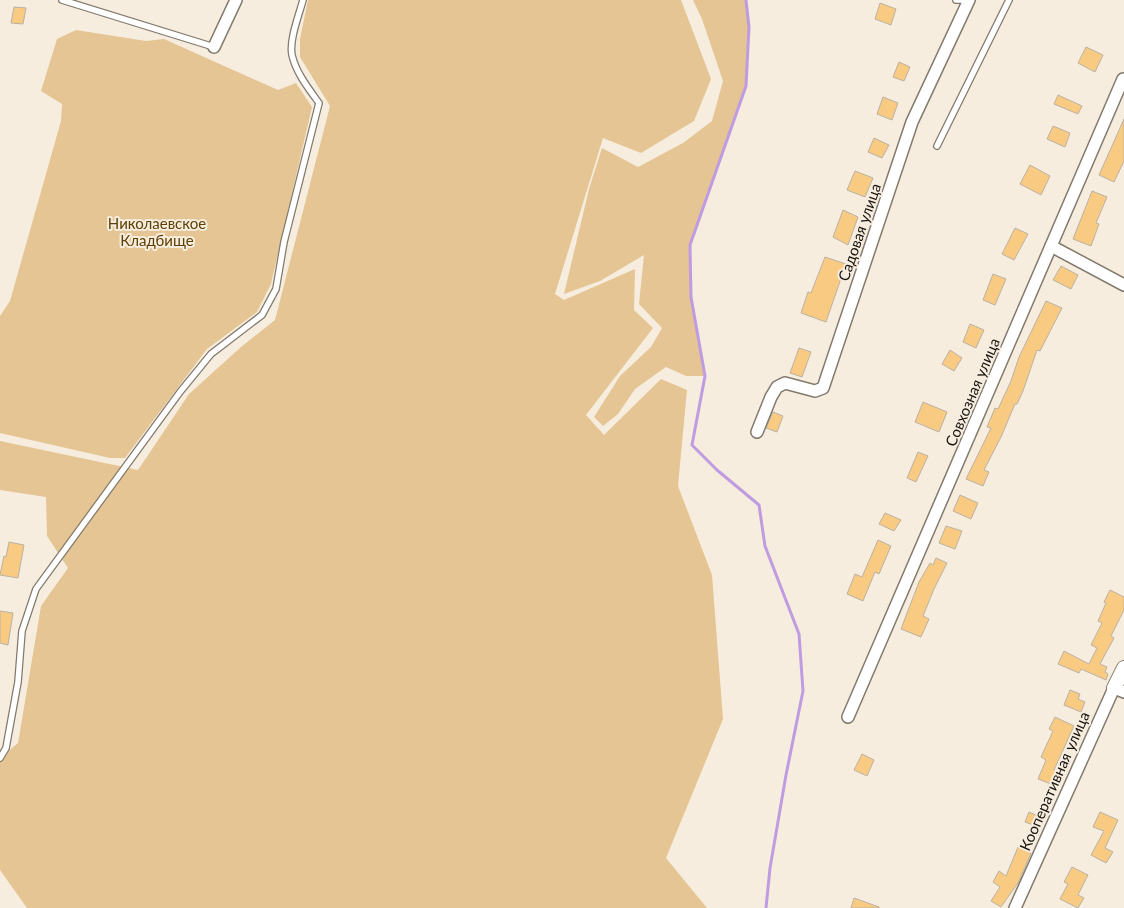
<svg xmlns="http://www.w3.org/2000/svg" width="1124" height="908" viewBox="0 0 1124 908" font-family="Lato,sans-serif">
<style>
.green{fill:#e5c593}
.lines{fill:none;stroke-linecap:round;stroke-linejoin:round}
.stream{stroke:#bf9ce1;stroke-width:3}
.building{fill:#f8ca82;stroke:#bab2a5}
.service-casing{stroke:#827a6d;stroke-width:8}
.minor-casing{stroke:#827a6d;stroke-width:14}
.tertiary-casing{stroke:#827a6d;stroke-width:16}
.service{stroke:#fff;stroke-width:5.5}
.minor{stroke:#fff;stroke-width:11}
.tertiary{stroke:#fff;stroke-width:14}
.labels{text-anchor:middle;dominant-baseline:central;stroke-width:4;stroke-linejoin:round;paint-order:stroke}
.park-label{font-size:15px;fill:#5d3f02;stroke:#f6eddf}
.street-label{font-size:15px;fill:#16130e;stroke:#f6eddf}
</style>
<rect width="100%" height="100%" fill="#f6eddf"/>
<g class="green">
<path d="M308 0H681L711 79 694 121 641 153 603 138 555 294 564 300 635 269 634 310 653 328 586 415 604 435 661 379 687 390 678 486 712 575 723 719 666 858 707 908H27L0 870V758L18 743 41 606 68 568 47 536 46 497 0 490V441L138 470 189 394 241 347 275 320 330 106 300 57V39Z"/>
<path d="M693 0H746L749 27 746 86 690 245 691 297 705 376H686L666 367 635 389 618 414 603 426 594 417 620 376 651 347 662 328 639 304 644 255 600 281 564 294 589 189 602 148 638 167 683 143 712 121 723 81 702 19Z"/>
<path d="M76 30 146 41 164 39 278 90 296 83 312 107 271 284 257 312 207 349 125 458H110L0 433V316L10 301 61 121 62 104 41 91 57 39Z"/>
</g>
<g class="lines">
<path class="stream" d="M746 0 749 27 746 86 690 245 691 297 705 376 692 445 717 470 759 505 765 546 799 634 803 691 786 775 770 868 766 908"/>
</g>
<g class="building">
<path d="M880 3 896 9 891 25 875 19Z"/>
<path d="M14 7 26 8 23 24 11 23Z"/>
<path d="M1086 47 1103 55 1095 72 1078 63Z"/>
<path d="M899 62 910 67 904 81 893 77Z"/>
<path d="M1058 95 1082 106 1078 114 1054 104Z"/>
<path d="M883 97 898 103 892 120 877 114Z"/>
<path d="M1124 119V161L1114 182 1099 175Z"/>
<path d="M1053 126 1070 133 1065 147 1047 139Z"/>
<path d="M874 138 889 145 882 158 868 152Z"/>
<path d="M1030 165 1050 176 1041 195 1020 184Z"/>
<path d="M855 171 873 178 865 197 847 190Z"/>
<path d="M1092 191 1107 197 1096 223 1099 224 1091 246 1073 239Z"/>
<path d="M843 210 858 217 848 245 833 237Z"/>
<path d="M1015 228 1028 234 1014 260 1002 254Z"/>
<path d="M825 257 846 264 826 322 801 313 808 292 811 293Z"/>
<path d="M1061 266 1078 275 1071 289 1053 280Z"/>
<path d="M993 274 1006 279 995 305 983 300Z"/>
<path d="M1046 301 1062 308 1040 351 1037 350 1023 391 1017 404H1015L1001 437 984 470 989 472 983 486 966 479 991 428 987 427 995 408 998 409 1011 381 1019 357Z"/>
<path d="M970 324 984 330 976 348 963 342Z"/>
<path d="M799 348 811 352 802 377 790 373Z"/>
<path d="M950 350 962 358 954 371 942 364Z"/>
<path d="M923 402 947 412 939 432 915 422Z"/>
<path d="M773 412 783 416 777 432 766 428Z"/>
<path d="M918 452 928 456 916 482 907 478Z"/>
<path d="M960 495 978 503 971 519 953 511Z"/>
<path d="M885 513 901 520 894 531 879 524Z"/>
<path d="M946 526 962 531 955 549 939 543Z"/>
<path d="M878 540 891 546 879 574 875 572 863 601 847 594 855 574 862 577Z"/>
<path d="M9 542 24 545 18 578 0 575 4 556 6 557Z"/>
<path d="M936 558 947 563 934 589 923 616 929 619 921 637 901 629 919 582 930 563 933 565Z"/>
<path d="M1110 590 1124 597V610L1111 636 1114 638 1100 664 1107 667 1105 672 1108 674 1106 680 1081 669 1079 673 1058 664 1064 651 1089 664 1097 648 1091 645 1102 623 1098 621 1106 603 1104 602Z"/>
<path d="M0 611 13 613 8 645 0 643Z"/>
<path d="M1070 690 1080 694 1078 699 1085 702 1081 712 1064 705Z"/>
<path d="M1055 717 1074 726 1054 770 1057 771 1051 784 1038 779 1046 760 1041 757 1053 731 1049 729Z"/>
<path d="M862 754 874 760 867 776 854 770Z"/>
<path d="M1029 812 1040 817 1036 826 1025 822Z"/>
<path d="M1100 812 1118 820 1105 848 1113 852 1106 863 1091 855 1104 831 1093 827Z"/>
<path d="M1018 847 1031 853 1018 883 1001 907 991 901 1000 887 993 882 999 871 1006 876Z"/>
<path d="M1072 867 1088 875 1078 895 1084 898 1078 908 1060 899 1068 884 1064 882Z"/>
<path d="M854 898 879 907V908H851Z"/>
</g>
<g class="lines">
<defs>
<g id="service">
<path d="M62 0 214 47"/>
<path d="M956 0H962"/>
<path d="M937 146 1009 0"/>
<path d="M0 758 6 748 18 682 22 631 36 589 180 392 211 354 262 315 276 289 284 242 319 103C309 89 296 73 292 55 289 40 299 15 303 0"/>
</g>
<g id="minor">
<path d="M214 47 236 0"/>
<path d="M1051 246 1124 285"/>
<path d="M757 432 771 397 777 387 785 383 815 391 823 388 912 122 969 0"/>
<path d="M848 717 1123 79"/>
<path d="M1015 908 1114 688 1124 692"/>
</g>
<path id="tertiary" d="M1114 688 1124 668"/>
</defs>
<use href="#service" class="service-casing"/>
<use href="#minor" class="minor-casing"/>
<use href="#tertiary" class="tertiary-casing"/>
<use href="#service" class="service"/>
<use href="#minor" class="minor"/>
<use href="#tertiary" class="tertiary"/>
</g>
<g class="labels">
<g class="park-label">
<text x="157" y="223">Николаевское<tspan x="157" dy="17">Кладбище</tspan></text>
</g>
<g class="street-label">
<text transform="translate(859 232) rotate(-71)">Садовая улица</text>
<text transform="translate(972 392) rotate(-67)">Совхозная улица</text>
<text transform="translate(1054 781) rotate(-66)">Кооперативная улица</text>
</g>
</g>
</svg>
